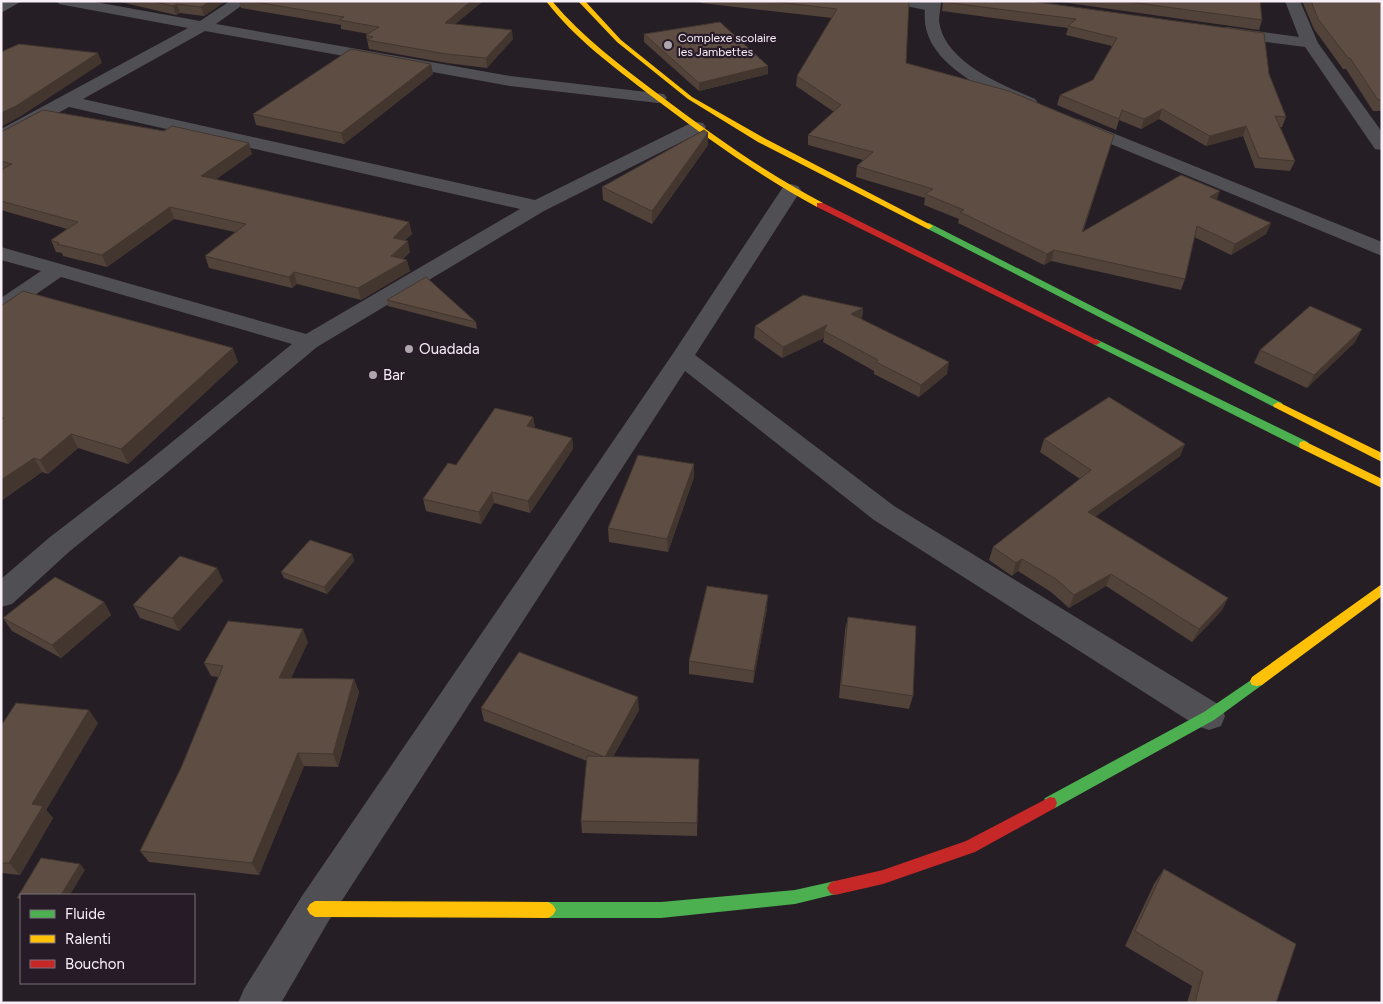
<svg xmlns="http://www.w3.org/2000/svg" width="1383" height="1004" viewBox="0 0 1383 1004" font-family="Figtree,sans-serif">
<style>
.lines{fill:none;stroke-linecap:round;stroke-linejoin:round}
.street{fill:#505054;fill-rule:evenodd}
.fast{fill:#4caf50;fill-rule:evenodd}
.slow{fill:#ffc107;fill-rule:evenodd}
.jam{fill:#c62828;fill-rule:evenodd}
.wall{fill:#51423a}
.shaded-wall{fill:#42362f}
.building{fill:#5e4d43;stroke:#42362f}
.poi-dot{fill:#aea6ae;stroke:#281b28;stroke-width:2}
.labels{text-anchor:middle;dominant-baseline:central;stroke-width:4.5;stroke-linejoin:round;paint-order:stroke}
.far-poi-label{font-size:12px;fill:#f8eff8;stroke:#281b28;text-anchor:start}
.poi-label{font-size:15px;fill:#f8eff8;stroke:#281b28;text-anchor:start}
</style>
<rect width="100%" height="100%" fill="#251e25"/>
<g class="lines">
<g class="street">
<path d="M4 1H22L1 13V3Z"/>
<path d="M57 1H90L200 21 230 1H248L216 24 510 76 664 94 667 98 664 102 658 103 510 86 205 31 83 99 535 200 691 123 697 122 703 123 706 127 703 131 544 211 317 347 163 476 70 551 12 604 1 607V579L50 537 145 464 292 344 61 277 9 313 1 315V298L41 271 1 260V247L306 334 520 209 69 107 7 141 1 142V129L188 28 64 5 59 4Z"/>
<path d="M895 1H941C941 7 939 15 939 21 944 62 1002 85 1035 99L1038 103 1035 107C1023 110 1010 101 999 96 966 80 920 53 925 10L897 4Z"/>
<path d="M1285 1H1300L1318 43 1382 132V150L1375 149 1305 47 1227 37 1221 35 1219 32 1221 29 1227 27 1299 37Z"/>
<path d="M1078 119 1382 242V256L1072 128 1069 124 1072 120Z"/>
<path d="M791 184 798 186 801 190 695 355 894 506 1221 706 1225 716 1221 726 1209 730 1197 726 874 520 685 371 328 922 281 1003H238L244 989 302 896 672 355 781 190 784 186Z"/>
</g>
<g class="fast">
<path d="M929 223 1282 403 1283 405 1278 408 1274 407 926 228V224Z"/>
<path d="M1096 339 1308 442 1309 445 1308 448H1300L1093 344V340Z"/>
<path d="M1257 676 1262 677 1264 681 1262 685 1214 720 1055 808 1050 809 1045 808 1043 803 1045 798 1204 712Z"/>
<path d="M835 881 840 883 843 888 840 893 795 904 661 918H548L543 915 540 910 543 905 548 902H661L795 890Z"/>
</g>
<g class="slow">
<path d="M546 1H552C583 38 620 65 658 94 711 134 764 172 823 203V207H817C758 175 704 136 650 95 613 66 575 39 546 1Z"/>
<path d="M578 1H585L621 40 692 97 764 138 933 226 929 229 926 228 758 142 688 99 617 42Z"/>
<path d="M1278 402 1382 453V462L1274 407 1273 405Z"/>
<path d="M1304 441 1382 479V488L1300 448 1299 445 1300 442Z"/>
<path d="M1382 584V596L1262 685 1257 686 1252 685 1250 681 1252 677Z"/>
<path d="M315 901 548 902 553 905 556 910 553 915 548 918 315 917 310 914 307 909 310 904Z"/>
</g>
<g class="jam">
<path d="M817 203H823L1101 342 1096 345 1093 344 817 207Z"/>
<path d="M1050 797 1055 798 1057 803 1055 808 975 852 883 884 835 895 830 893 827 888 830 883 835 881 883 870 966 841Z"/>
</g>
</g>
<g class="wall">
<path d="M116 1H226L204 16 180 13 176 15Z"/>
<path d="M239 1H483L455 24 513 39 487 68 447 63 369 49 366 35 369 34 341 29V25L241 8Z"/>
<path d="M699 1H909L906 63 1111 145 1083 232 1216 200 1271 223 1266 234 1231 255 1194 237 1185 279 1181 290 1051 261 1044 265 958 223 959 219 924 205 925 198 856 177 857 166 863 160 808 145V135L834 112 796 86 797 76 832 18 701 3Z"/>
<path d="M943 1H1030L1269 74 1286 117 1282 127H1280L1295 161 1290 171 1255 168 1243 136 1206 146 1159 119 1141 129 1119 120 1116 130 1057 105 1060 95 1093 80 1112 46 1066 35 1068 28 942 11Z"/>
<path d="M1054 1H1260L1262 20 1259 30Z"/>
<path d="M1302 1H1382V111H1373L1346 69H1343L1314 29Z"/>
<path d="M644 34 768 66V74L699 91 644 42Z"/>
<path d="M431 64 433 74 344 144 256 125 253 114Z"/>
<path d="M1 132 252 154 216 179 409 222 412 234 405 240 410 252 403 259 410 271 361 300 297 284 292 288 209 268 205 256 235 232 174 219 107 267 63 256 62 253 56 252 51 240 67 229 1 210Z"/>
<path d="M708 133V145L652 224 603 200 602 187Z"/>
<path d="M387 300 476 322 477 329 388 306Z"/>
<path d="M1 306 238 362 128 464 78 448 48 474 42 472 1 501Z"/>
<path d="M863 308 862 319 947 374 919 397 874 374V371L823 342 824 338 782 358 754 338 755 326Z"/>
<path d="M1362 329 1355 342 1307 388 1254 363 1260 350Z"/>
<path d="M533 417 535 428 572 438 573 449 530 513 494 503 481 524 426 511 423 499 456 465Z"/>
<path d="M1044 439 1185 444 1180 456 1095 516 1228 598 1222 610 1192 642 1106 586 1069 608 1051 592 1018 571 1012 576 989 560 993 547 1080 479 1040 452Z"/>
<path d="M694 477 668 552 609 542 608 528Z"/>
<path d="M352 554 354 561 327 594 284 578 281 572Z"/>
<path d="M217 568 223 581 179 631 140 618 133 605Z"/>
<path d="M104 602 111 615 61 658 12 631 3 618Z"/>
<path d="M767 608 753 683 689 674V661Z"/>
<path d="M848 617 913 696 909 709 839 698 845 630Z"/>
<path d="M308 642 291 678 354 679 359 692 338 767 304 766 259 875 149 862 140 851 181 768 218 677 211 676 204 663Z"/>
<path d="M481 708 639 710 613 757 699 759 697 836 582 833 581 821 587 761 484 721Z"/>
<path d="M98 723 46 810 53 818 20 875 1 873V726Z"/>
<path d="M1164 869 1276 1003H1187L1192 986 1125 946 1154 884Z"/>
</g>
<g class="shaded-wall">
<path d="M210 1H226L204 16 201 7Z"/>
<path d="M471 1H483L446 32 445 23Z"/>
<path d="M177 4 180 13 176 15 173 6Z"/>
<path d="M512 30 513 39 487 68 486 58Z"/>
<path d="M98 53 102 63 21 116 1 127V113Z"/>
<path d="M431 64 433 74 344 144 341 133Z"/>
<path d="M768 66V74L699 91V83Z"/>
<path d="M1162 109 1159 119 1141 129 1144 119Z"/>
<path d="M1246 126 1243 136 1206 146 1210 136Z"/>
<path d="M708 133V145L652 224V211Z"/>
<path d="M249 143 252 154 205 187 201 176Z"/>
<path d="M1220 191 1216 202 1210 197Z"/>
<path d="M170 207 174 219 107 267 102 255Z"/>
<path d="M409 222 412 234 395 249 393 238Z"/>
<path d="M1271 223 1266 234 1231 255 1235 244Z"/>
<path d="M408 241 410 252 394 267 407 260 410 271 361 300 358 288Z"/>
<path d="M1054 250 1051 261 1044 265 1047 254Z"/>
<path d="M294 272 297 284 292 288 289 277Z"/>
<path d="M863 308 862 319 851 314Z"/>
<path d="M827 325 824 331V338L782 358 783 347Z"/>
<path d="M1362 329 1355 342 1307 388 1314 375Z"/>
<path d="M233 348 238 362 128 464 121 449Z"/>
<path d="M949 362 947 374 919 397 921 385Z"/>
<path d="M533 417 535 428 527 426Z"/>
<path d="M71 434 78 448 48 474 40 460Z"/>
<path d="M572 438 573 449 530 513 528 501Z"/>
<path d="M1185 444 1180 456 1084 525 1088 512Z"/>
<path d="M34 458 42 472 1 501V480Z"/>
<path d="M694 464V477L668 552 667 539Z"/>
<path d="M492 492 494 503 481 524 479 512Z"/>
<path d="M352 554 354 561 327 594 324 587Z"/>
<path d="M1022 559 1018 571 1012 576 1016 563Z"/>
<path d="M217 568 223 581 179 631 172 618Z"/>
<path d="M1111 574 1106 586 1069 608 1074 595Z"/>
<path d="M768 595 767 608 753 683 754 671Z"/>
<path d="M1228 598 1222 610 1192 642 1199 629Z"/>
<path d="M104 602 111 615 61 658 52 645Z"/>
<path d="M303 629 308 642 285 691 279 678Z"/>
<path d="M354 679 359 692 338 767 333 754Z"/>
<path d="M638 697 639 710 606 769 605 757Z"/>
<path d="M89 710 98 723 46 810 53 818 20 875 9 863 32 804Z"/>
<path d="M298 753 304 766 259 875 252 863Z"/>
<path d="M80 864 85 870 70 895H61Z"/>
</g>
<g class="building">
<path d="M152 1H210L201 7 177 4 173 6Z"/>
<path d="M250 1H471L445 23 512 30 486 58 446 54 367 40 373 37 366 35 379 27 339 20 344 17Z"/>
<path d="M768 1H909L906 63 1009 91 1114 135 1082 232 1181 175 1220 191 1210 197 1271 223 1235 244 1197 226 1185 279 1054 250 1047 254 960 212 964 210 925 194 933 189 857 166 873 152 808 135 841 105 797 76 837 9Z"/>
<path d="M944 1H1030L1264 33 1269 74 1286 117 1275 116 1295 161 1259 158 1246 126 1210 136 1162 109 1144 119 1122 110 1119 119 1060 95 1093 80 1117 38 1068 26 1076 19 944 2Z"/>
<path d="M1123 1H1260L1262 20Z"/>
<path d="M1311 1H1382V100H1378L1350 58H1348L1318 19Z"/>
<path d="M720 22 768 66 699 83 644 34Z"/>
<path d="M19 44 98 53 16 106 1 113V52Z"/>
<path d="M351 49 431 64 341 133 253 114Z"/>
<path d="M43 110 164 131 172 126 249 143 201 176 409 222 393 238 408 241 391 256 407 260 358 288 294 272 289 277 205 256 246 224 170 207 102 255 57 244 59 243 51 240 78 222 1 201V170L12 164 1 161V132Z"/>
<path d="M704 130 708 133 652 211 602 187Z"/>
<path d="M426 277 476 322 387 300Z"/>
<path d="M23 291 233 348 121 449 71 434 40 460 34 458 1 480V420L4 418 1 417V306Z"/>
<path d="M803 295 863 308 851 314 949 362 921 385 876 362 878 360 824 331 827 325 783 347 755 326Z"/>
<path d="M1310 306 1362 329 1314 375 1260 350Z"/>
<path d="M1109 397 1185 444 1088 512 1228 598 1199 629 1111 574 1074 595 1056 579 1022 559 1016 563 993 547 1091 470 1044 439Z"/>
<path d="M495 408 533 417 527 426 572 438 528 501 492 492 479 512 423 499 448 463 456 465Z"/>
<path d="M638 455 694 464 667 539 608 528Z"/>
<path d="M310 540 352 554 324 587 281 572Z"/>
<path d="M180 556 217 568 172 618 133 605Z"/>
<path d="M55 577 104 602 52 645 3 618Z"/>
<path d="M707 586 768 595 754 671 689 661Z"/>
<path d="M848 617 916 626 913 696 841 685Z"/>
<path d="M228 621 303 629 279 678 354 679 333 754 298 753 252 863 140 851 181 768 223 666 204 663Z"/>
<path d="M519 652 638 697 605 757 481 708Z"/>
<path d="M16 703 89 710 32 804 43 806 9 863H1V726Z"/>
<path d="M587 756 699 759 697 823 581 821Z"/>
<path d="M41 858 80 864 61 895H21V899L17 898Z"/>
<path d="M1164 869 1296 944 1276 1003H1195L1203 972 1135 931Z"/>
</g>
<g class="poi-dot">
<circle cx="668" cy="45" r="5"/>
<circle cx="409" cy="349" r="5"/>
<circle cx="373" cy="375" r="5"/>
</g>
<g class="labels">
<g class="far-poi-label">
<text x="678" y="38">Complexe scolaire<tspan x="678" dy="14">les Jambettes</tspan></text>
</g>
<g class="poi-label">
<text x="419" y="349">Ouadada</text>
<text x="383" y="375">Bar</text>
</g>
</g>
<rect width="1383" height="1004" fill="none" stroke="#f8eff8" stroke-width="5"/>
<rect x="20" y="894" width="175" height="90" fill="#281b28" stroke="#7b707b"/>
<rect x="30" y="910" width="25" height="8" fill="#4caf50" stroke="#7b707b"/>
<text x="65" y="919" font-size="15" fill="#f8eff8">Fluide</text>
<rect x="30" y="935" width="25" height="8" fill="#ffc107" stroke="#7b707b"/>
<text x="65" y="944" font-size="15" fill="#f8eff8">Ralenti</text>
<rect x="30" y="960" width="25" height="8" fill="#c62828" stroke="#7b707b"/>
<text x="65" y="969" font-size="15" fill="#f8eff8">Bouchon</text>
</svg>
